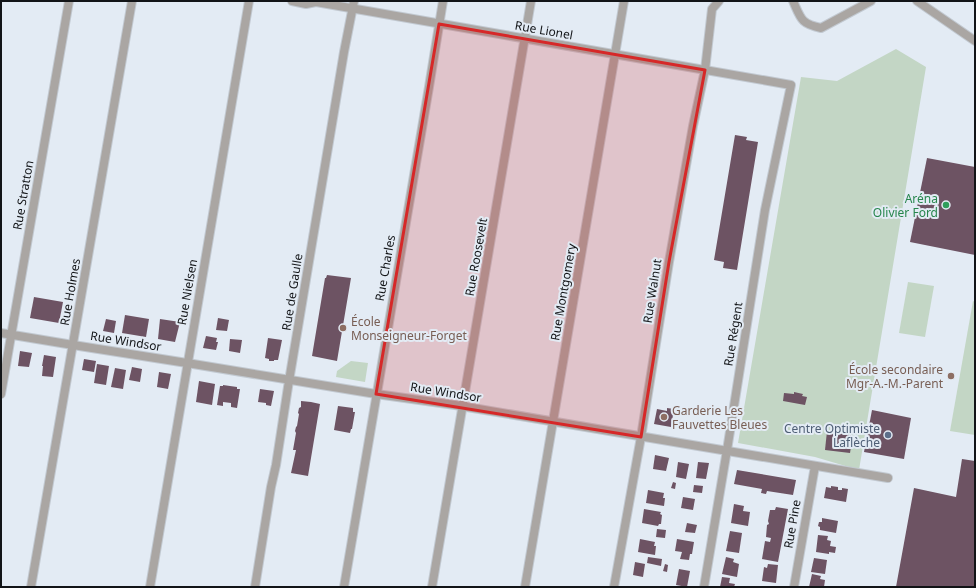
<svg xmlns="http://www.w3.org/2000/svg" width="976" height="588" viewBox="0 0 976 588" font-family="'Noto Sans',sans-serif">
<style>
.green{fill:#c3d6c5}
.building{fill:#6d5363}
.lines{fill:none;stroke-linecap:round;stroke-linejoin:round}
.street-casing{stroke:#c2c9d1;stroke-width:10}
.street{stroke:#aaa6a3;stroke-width:8}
.marked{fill:#d62828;fill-opacity:0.2;stroke:#d62828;stroke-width:3;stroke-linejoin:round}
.leisure-dot{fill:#2e9e5b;stroke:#e3ebf4;stroke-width:1.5}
.education-dot{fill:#8d6e63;stroke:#e3ebf4;stroke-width:1.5}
.service-dot{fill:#5c6f8a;stroke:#e3ebf4;stroke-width:1.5}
.labels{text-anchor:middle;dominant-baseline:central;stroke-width:4;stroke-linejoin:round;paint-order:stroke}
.street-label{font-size:12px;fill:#121417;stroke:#e3ebf4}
.leisure-label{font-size:12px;fill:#27864d;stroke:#e3ebf4;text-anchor:end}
.education-label{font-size:12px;fill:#785e54;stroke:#e3ebf4;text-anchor:start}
.service-label{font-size:12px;fill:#4e5e75;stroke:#e3ebf4;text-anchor:end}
</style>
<rect width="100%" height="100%" fill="#e3ebf4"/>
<g class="green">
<path d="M896 49 926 67 859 470 815 457 738 443 801 77 837 81Z"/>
<path d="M908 282 934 286 925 337 899 333Z"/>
<path d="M973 301 975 302V435L950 431Z"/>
<path d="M351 361 368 363 365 382 336 377 337 371Z"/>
</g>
<g class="building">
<path d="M735 135 747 137 746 140 758 142 737 270 723 268 724 262 714 260Z"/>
<path d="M927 158 975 167V255L910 242Z"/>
<path d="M327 275 351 278 337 361 312 356 325 278H326Z"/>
<path d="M34 297 63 302 59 323 30 318Z"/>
<path d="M125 315 149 319 146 337 122 333Z"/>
<path d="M218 318 229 320 227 331 216 330Z"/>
<path d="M106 319 116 321 114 333 103 331Z"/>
<path d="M160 319 180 322 175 342 158 339Z"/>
<path d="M206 336 217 338 216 342H218L216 350 203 348Z"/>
<path d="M268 338 282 340 278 360H274V361H269V359L265 358Z"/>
<path d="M230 339 242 340 240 353 229 351Z"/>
<path d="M20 351 32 353 29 367 18 366Z"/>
<path d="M44 355 56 357 53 377 42 376 43 366H42Z"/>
<path d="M84 359 96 361 94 372 82 370Z"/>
<path d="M97 364 109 366 106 385 94 383Z"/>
<path d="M132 367 142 369 140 382 129 380Z"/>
<path d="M115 368 126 370 123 389 111 387Z"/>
<path d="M159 372 171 374 168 389 157 387Z"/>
<path d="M199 381 215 384 212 405 196 402Z"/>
<path d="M223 385 237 387V389H240L237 408 231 407V403L223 402V406L217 405 220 386H223Z"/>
<path d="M260 389 274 391 271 406 266 405V403L258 402Z"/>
<path d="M794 392 803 394 802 396 807 397 805 405 783 401 784 393 794 394Z"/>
<path d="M301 401 311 402 320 404 308 476 291 473 296 450H293L296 433 295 431 296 427 297 426 299 414 298 413 299 408 301 407Z"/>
<path d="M338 406 353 408V412H355L352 429H351L350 433 334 430Z"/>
<path d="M667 408 674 409 671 427 654 424 657 409 667 411Z"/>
<path d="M872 410 911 418 904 459 864 452Z"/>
<path d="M827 431 853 435 850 453 825 450Z"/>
<path d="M655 455 669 458 666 471 653 469Z"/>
<path d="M962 459 975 461V587H896L914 488 956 497Z"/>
<path d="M678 462 689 464 686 479 676 477Z"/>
<path d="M698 462 709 463 706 479 696 478Z"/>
<path d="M737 470 796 480 793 495 767 491 766 494 761 493 762 489 734 484Z"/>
<path d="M673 482 676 483 675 489 671 488Z"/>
<path d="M694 485 703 486 702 493 693 492Z"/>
<path d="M831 486 838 487V490H842V488L848 489 846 502 824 498 826 487 831 488Z"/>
<path d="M648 490 664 493 663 498H665L664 506 646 503Z"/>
<path d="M683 497 695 499 693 510 681 508Z"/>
<path d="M734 504 744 506 743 511 750 512 748 526 731 523Z"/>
<path d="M776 507 788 509 778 562 762 559 765 541 770 542 771 538 766 537 767 525 769 524 768 521 770 510H775Z"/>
<path d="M644 509 661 512 660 514 662 515 661 524H659L658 526 642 523Z"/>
<path d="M822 518 838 521 836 533 820 530V527L818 526 819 522H822Z"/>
<path d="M687 523 697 525 695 533 685 532Z"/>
<path d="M657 529 666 530 665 538 656 537Z"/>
<path d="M730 531 742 533 739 553 726 551Z"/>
<path d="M818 535 828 536 827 540 831 541 830 546 836 547 835 553 829 552V554L816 552Z"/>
<path d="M640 539 655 542 654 546H656L655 555 638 552Z"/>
<path d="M677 539 694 542 692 554H690L689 560 680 559 682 552 675 551Z"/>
<path d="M648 557 662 559 661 566 647 563Z"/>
<path d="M726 557 734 559 733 562 739 564 737 577 722 574Z"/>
<path d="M814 558 827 560 825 574 811 572Z"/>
<path d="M635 562 645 564 643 577 633 575Z"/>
<path d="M665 564 668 565 667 572 663 571Z"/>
<path d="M768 564 778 565 776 583 762 581 764 567 767 568Z"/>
<path d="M679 569 690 571 687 587 676 585Z"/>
<path d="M812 574 821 576 820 579 825 580 824 587H809Z"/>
<path d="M722 577 730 578 729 583 735 584 734 587H720Z"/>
</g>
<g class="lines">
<defs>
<g id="street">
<path d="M292 1 306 4 316 2 791 85 765 210 728 444 704 587"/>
<path d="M793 1C801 19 801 24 821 28L871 1"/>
<path d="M917 1 975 41"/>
<path d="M1 333 73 345 187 363 376 394 455 405 888 478"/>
<path d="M1 394 69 1"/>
<path d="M31 587 132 1"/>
<path d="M150 587 249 1"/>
<path d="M255 587 271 487 276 465 288 387 344 52 354 1"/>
<path d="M344 587 429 87 443 1"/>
<path d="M432 587 531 1"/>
<path d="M525 587 624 1"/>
<path d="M614 587 641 437 669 262 693 126 705 70 712 9 719 1"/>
<path d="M794 587 815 466"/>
</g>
</defs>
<use href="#street" class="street-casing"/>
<use href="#street" class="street"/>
</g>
<path class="marked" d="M439 24 705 70 669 262 641 437 376 394Z"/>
<circle class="leisure-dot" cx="946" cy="205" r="4"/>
<g class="education-dot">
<circle cx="343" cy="328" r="4"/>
<circle cx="951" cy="376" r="4"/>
<circle cx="664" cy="417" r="4"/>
</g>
<circle class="service-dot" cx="888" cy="435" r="4"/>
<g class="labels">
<g class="street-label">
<text transform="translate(544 30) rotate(10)">Rue Lionel</text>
<text transform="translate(23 195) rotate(-80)">Rue Stratton</text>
<text transform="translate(476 257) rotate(-80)">Rue Roosevelt</text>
<text transform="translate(385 268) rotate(-80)">Rue Charles</text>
<text transform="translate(652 291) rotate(-81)">Rue Walnut</text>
<text transform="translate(70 292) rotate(-80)">Rue Holmes</text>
<text transform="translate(187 292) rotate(-80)">Rue Nielsen</text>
<text transform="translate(292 292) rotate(-81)">Rue de Gaulle</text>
<text transform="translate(563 292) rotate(-80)">Rue Montgomery</text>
<text transform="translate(733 334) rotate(-81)">Rue Régent</text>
<text transform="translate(126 341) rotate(9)">Rue Windsor</text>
<text transform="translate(446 392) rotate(9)">Rue Windsor</text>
<text transform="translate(792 524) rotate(-80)">Rue Pine</text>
</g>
<g class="leisure-label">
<text x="938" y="198">Aréna<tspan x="938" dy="14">Olivier Ford</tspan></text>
</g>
<g class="education-label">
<text x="351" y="321">École<tspan x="351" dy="14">Monseigneur-Forget</tspan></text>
<text x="943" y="369" text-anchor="end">École secondaire<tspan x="943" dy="14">Mgr-A.-M.-Parent</tspan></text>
<text x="672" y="410">Garderie Les<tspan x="672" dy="14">Fauvettes Bleues</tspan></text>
</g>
<g class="service-label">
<text x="880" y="428">Centre Optimiste<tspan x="880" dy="14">Laflèche</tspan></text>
</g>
</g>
<rect width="976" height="588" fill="none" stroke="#121417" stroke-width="4"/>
</svg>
